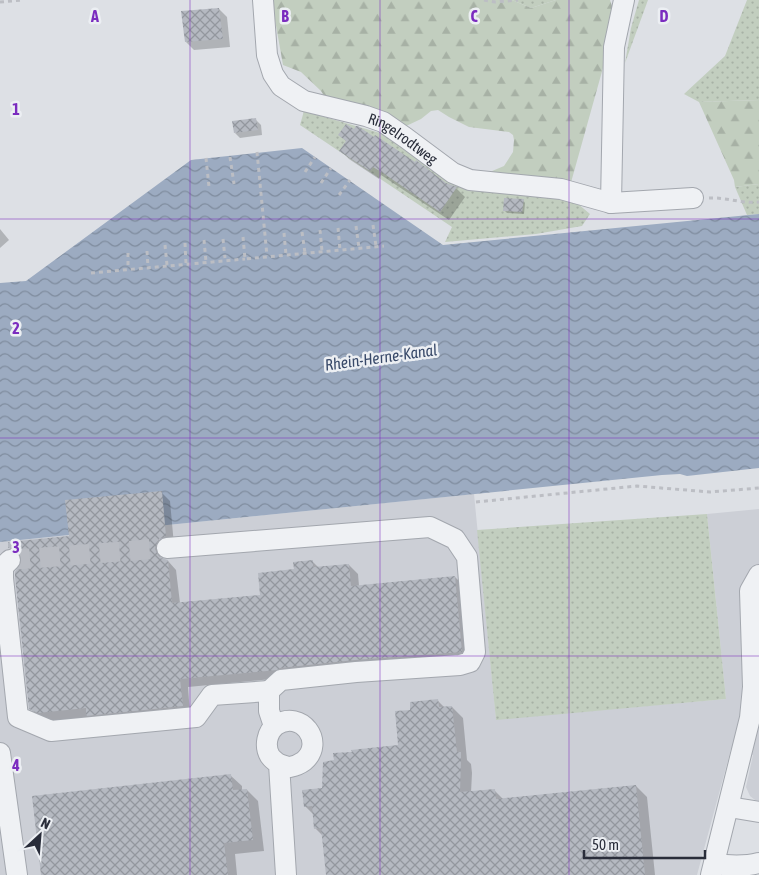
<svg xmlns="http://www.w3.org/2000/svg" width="759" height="875" viewBox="0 0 759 875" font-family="'Asap Condensed',sans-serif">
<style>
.built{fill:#cccfd6}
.grass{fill:url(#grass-dots)}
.forest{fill:url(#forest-firs)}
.water{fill:url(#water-waves)}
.shadow{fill:#0003}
.building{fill:url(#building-cross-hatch)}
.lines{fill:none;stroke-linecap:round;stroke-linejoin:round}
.minor-tunnel{stroke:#b9bcc3;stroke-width:20;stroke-dasharray:20 10;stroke-linecap:butt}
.minor-casing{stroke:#a3a7ae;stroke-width:22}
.path{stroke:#bcbec4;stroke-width:3;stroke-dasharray:4 4;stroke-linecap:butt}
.minor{stroke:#eff1f4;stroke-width:20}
.grid{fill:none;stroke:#7b2cbf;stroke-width:1;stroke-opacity:0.55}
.labels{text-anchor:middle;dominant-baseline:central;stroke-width:5;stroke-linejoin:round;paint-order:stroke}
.street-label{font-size:15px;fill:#292d3a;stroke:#eceff3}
.water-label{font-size:16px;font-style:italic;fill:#384969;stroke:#eceff3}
.grid-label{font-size:16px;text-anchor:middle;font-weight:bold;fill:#7b2cbf;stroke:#eceff3;stroke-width:5;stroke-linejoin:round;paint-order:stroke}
</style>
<defs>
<pattern id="grass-dots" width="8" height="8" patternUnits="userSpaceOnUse" patternTransform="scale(1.25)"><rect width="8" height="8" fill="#c2cebf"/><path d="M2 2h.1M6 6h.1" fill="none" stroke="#a7b1a5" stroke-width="1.8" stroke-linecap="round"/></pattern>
<pattern id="forest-firs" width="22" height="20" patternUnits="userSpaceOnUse" patternTransform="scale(1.25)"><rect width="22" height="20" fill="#c2cebf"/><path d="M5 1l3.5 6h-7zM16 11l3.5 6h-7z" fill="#a7b1a5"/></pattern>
<pattern id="water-waves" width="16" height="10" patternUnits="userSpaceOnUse" patternTransform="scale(1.25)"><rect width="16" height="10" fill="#9cabc1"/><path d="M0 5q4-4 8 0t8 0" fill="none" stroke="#7f8c9e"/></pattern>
<pattern id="building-cross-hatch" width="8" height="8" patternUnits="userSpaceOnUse" patternTransform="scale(1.25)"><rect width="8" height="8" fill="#b5b9c1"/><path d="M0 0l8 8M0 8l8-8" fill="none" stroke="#93979e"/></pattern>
</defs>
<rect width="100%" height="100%" fill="#dde0e5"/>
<path class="built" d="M474 494 496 719 726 699 707 514 759 509V801L755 800 750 796 746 787 753 755 731 749 697 875H0V542Z"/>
<g class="grass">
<path d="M512 0H556L531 8Z"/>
<path d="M639 0H648L625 63 631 28Z"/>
<path d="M747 0H759V100L699 102 684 94 725 56Z"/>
<path d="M304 111 387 135 464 187 562 198 577 203 590 214 582 226 536 234 445 242 452 227 300 125Z"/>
<path d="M759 184V214L747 215 735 187Z"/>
<path d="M707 514 726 699 496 720 477 530Z"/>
</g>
<g class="forest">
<path d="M273 0H512L531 8 556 0H610L614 12 608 50 570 186 485 174 504 166 513 152 514 140 513 135 509 132 469 127 449 117 438 110 431 111 421 119 404 127 328 102 321 91 301 72 283 65 272 3Z"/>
<path d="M759 100V184L735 187 734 180 699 102Z"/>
</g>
<path class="water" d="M302 148 443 245 759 214V468L687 476 680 474 662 475 0 542V283L26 281 191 160Z"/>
<g class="shadow">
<path d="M219 9 227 17 230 47 194 50 186 42Z"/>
<path d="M255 119 261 125 262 135 240 138 235 133Z"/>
<path d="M340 135 456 188 465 197 449 220 381 175 379 179 349 159 341 151 347 142Z"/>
<path d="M523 200 525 203 524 214 507 213 504 210Z"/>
<path d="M0 229 9 240 0 248Z"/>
<path d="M161 492 170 501 174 545 165 551 163 559 168 561 176 570 180 603 261 596 295 571 312 561 319 568 349 565 358 574 359 586 455 577 463 585 470 660 188 687 190 714 96 724 89 717 47 721 39 717 30 708 23 557 18 556 10 548 70 537Z"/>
<path d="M437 700 445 708 452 707 463 718 467 760 471 764 472 773 471 793 495 791 504 800 636 786 647 797 655 875H327L323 836 315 828 314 815 305 806 324 789 399 746 412 711Z"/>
<path d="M230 775 242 786V791L247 790 258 801 264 851 235 854 237 875H42Z"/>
</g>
<g class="building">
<path d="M219 8 223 39 185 42 181 11Z"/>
<path d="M256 118 258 130 234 133 232 121Z"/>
<path d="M346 124 354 129 356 126H358L374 137 375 135 415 162 416 160 446 183 457 187 440 212 383 173 373 167 370 171 339 151 346 141 338 135Z"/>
<path d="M504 198 524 199 522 212 503 211Z"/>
<path d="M162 491 166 536 161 538 157 542 155 549 158 555 161 558 168 560 172 603 260 595 258 573 294 569 293 562 313 560V567L349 564 351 586 455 576 462 652 355 660 280 668 277 670 180 679 183 706 86 716V708L38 713 29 709 15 577V572L21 564 22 557 18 551 14 549 8 548V542L69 536 65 500Z"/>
<path d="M438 699 439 707 452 706 457 752H461V761L460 792 495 789 496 799 636 785 645 875H326L321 828 314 829 312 806 304 807 302 790 322 788 323 762 334 760 333 753 352 752 351 750 398 745 395 711 410 710V702Z"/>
<path d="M231 774 233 790 247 789 253 840 224 843 228 875H41L32 796Z"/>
</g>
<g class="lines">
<path class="minor-tunnel" d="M10 560 167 548"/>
<defs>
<g id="minor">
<path id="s1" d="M263 0 267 55 273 74 281 86 304 101 366 116 383 122 406 138 453 173 470 180 561 189 611 203 693 198"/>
<path d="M611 203 614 47 624 0"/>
<path d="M167 548 430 527 455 539 467 557 475 652 470 662 460 665 356 672 281 680 269 691V711L274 726"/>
<path d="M10 560 3 567V578L18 717 51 731 196 717 212 695 269 691"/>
<path d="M0 753 17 875"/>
<path d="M279 764C282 765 287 767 290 767 295 766 300 764 304 761 326 742 301 709 276 725 267 732 264 746 270 756 272 759 276 762 279 764L286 875"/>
<path d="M729 807 759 812"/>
<path d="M714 864C730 866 744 867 759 863"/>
<path d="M711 875 750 718 753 687 750 591 759 575"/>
</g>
</defs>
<use href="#minor" class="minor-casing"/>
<g class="path">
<path d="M484 0 495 2 518 0"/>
<path d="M0 2 23 0"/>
<path d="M257 152 267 256"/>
<path d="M230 157 234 184"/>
<path d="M206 158 209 187"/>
<path d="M305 172 315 157"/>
<path d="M321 183 331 168"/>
<path d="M339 195 350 180"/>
<path d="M709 198C726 197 742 204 759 202"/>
<path d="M373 225 376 246"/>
<path d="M356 226 359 248"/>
<path d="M338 228 340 250"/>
<path d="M320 230 322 251"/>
<path d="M302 232 305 253"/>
<path d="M284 233 286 255"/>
<path d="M243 237 245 259 384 246"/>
<path d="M223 239 225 258"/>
<path d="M204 240 206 262"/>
<path d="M185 243 186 264"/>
<path d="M165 245 167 265"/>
<path d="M147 251 148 267"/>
<path d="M128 253V269"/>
<path d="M91 273 245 259"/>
<path d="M476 502 637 486 710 492 759 488"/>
</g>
<use href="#minor" class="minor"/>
</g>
<path class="grid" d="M190 0V875M380 0V875M569 0V875M0 219H759M0 438H759M0 656H759"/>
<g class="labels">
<g class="street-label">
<text stroke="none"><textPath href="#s1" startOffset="224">Ringelrodtweg</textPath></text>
</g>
<g class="water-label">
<text transform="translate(381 357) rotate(-8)">Rhein-Herne-Kanal</text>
</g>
</g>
<g class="grid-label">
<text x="95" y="22">A</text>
<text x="285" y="22">B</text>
<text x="474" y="22">C</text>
<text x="664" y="22">D</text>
<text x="16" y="115">1</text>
<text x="16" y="334">2</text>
<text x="16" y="553">3</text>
<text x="16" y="771">4</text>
</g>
<g transform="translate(40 835) rotate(26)" stroke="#eceff3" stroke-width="4" paint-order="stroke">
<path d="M0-4L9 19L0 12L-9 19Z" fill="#292d3a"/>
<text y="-8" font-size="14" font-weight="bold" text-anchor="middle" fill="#292d3a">N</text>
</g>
<path d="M584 850v8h121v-8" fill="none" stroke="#292d3a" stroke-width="2.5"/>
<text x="592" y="850" font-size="15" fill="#292d3a" stroke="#eceff3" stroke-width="4" paint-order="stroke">50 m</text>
</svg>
